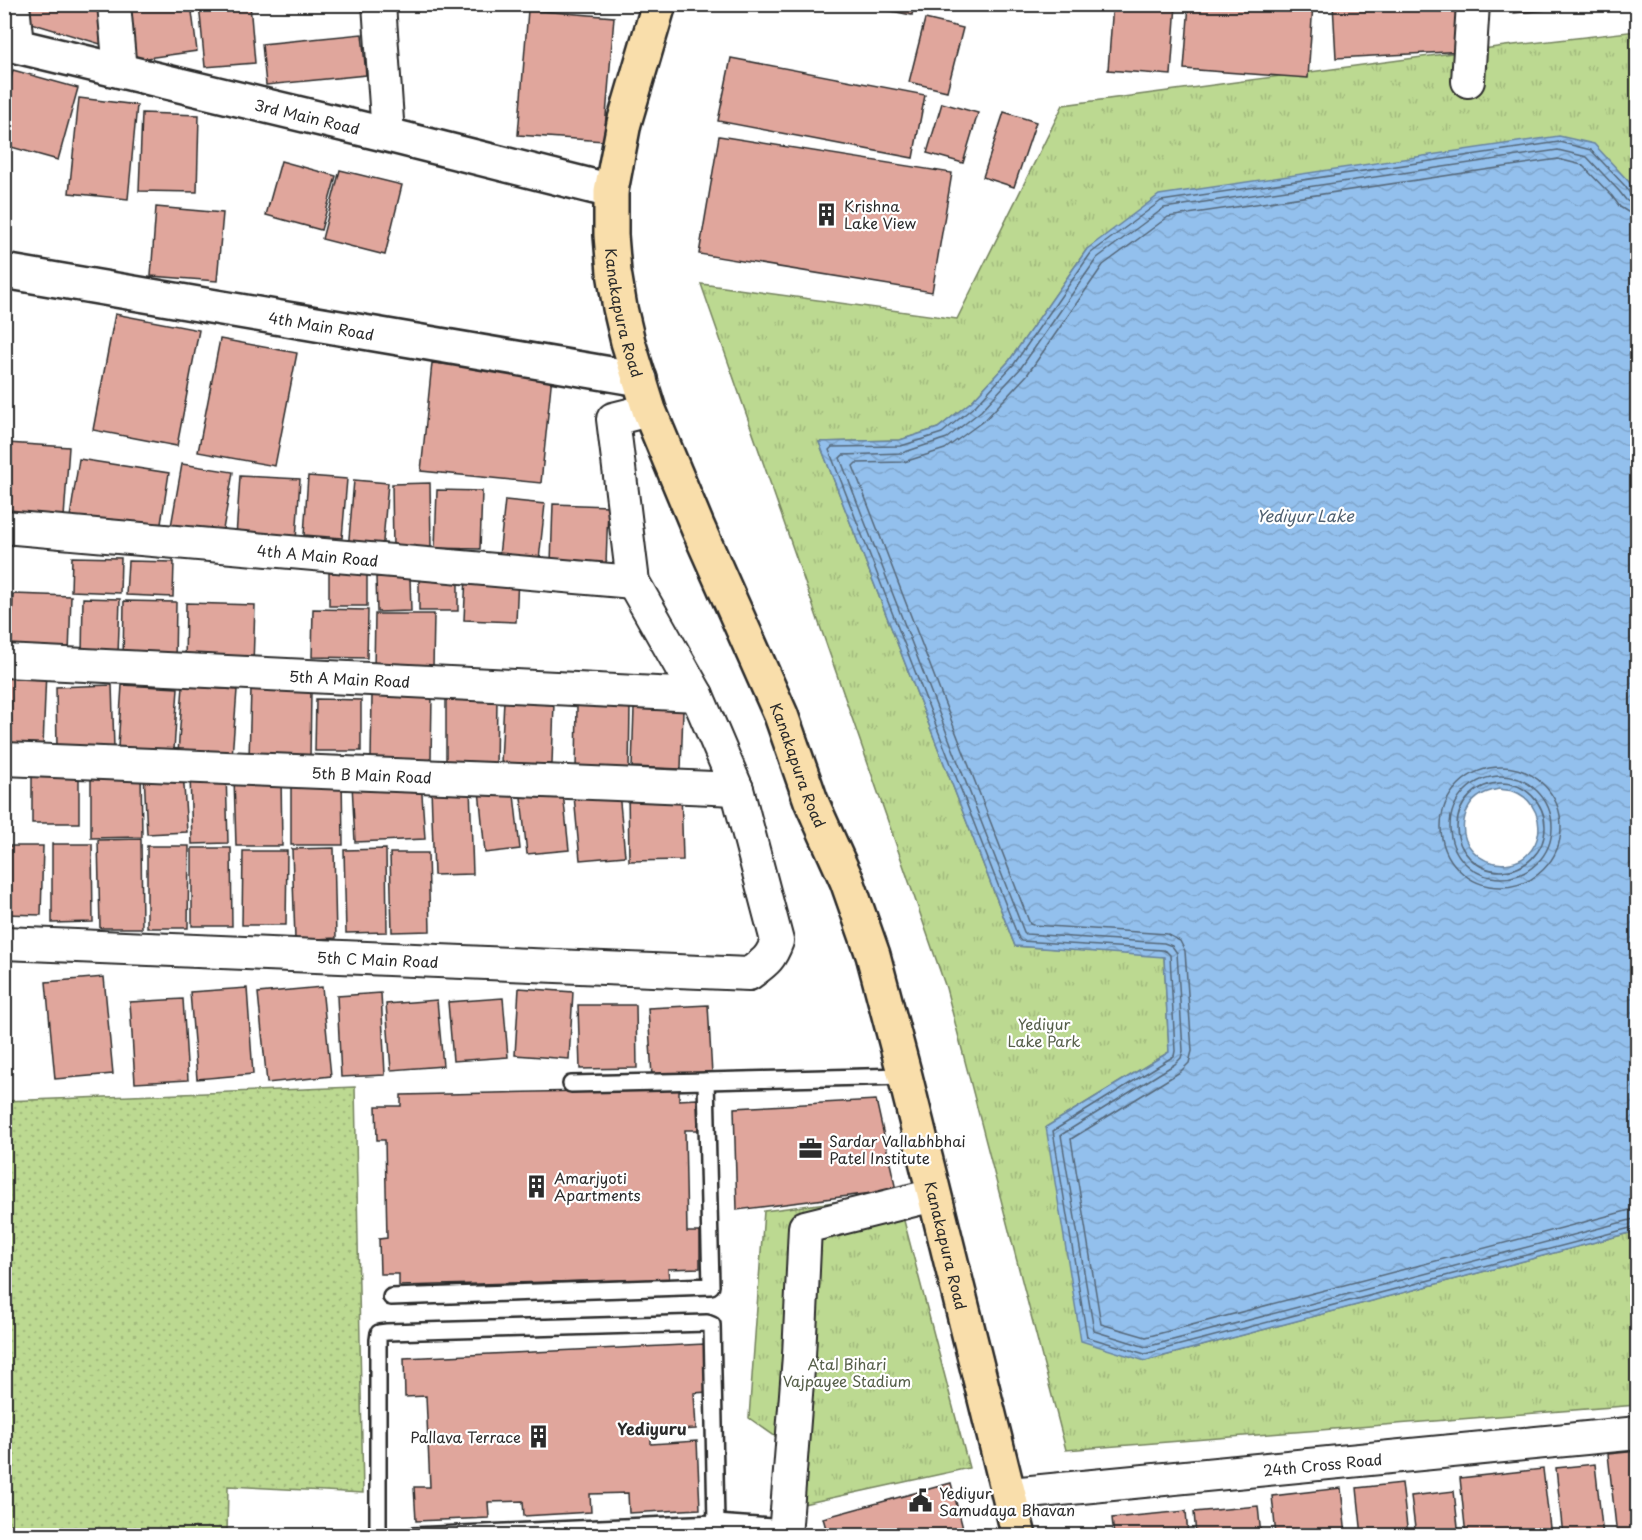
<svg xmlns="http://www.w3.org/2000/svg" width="1642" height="1540" viewBox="0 0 1642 1540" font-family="'Playpen Sans',sans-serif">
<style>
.grass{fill:url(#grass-dots);stroke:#74825e;stroke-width:1.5}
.park{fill:url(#park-tufts);stroke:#74825e;stroke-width:1.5}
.water{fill:url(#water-waves);stroke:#69849f;stroke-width:1.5;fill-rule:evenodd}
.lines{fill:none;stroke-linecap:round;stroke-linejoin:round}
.shore{stroke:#556779;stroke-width:1.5}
.building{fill:#e0a69c;stroke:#2b2b2b;stroke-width:1.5}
.service-casing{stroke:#2b2b2b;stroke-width:20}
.minor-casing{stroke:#2b2b2b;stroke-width:36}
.tertiary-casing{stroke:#2b2b2b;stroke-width:38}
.primary-casing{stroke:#2b2b2b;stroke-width:38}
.service{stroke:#fff;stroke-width:15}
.minor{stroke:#fff;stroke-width:32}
.tertiary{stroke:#fff;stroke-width:33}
.primary{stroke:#f9deab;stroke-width:33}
.labels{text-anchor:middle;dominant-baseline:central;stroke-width:4.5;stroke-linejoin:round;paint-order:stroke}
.street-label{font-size:15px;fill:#2b2b2b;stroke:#fff}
.poi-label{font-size:15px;fill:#2b2b2b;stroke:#fff;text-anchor:start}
.park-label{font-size:15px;fill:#565f4a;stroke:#fff}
.water-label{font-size:16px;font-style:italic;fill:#4f5f6f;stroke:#fff}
.neighbourhood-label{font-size:16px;font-weight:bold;fill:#2b2b2b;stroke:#fff}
</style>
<defs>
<pattern id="grass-dots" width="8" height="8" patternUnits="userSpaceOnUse" patternTransform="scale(1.5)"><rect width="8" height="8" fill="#bcd991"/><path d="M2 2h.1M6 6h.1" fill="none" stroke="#a2ba7d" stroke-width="1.8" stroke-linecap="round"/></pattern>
<pattern id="park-tufts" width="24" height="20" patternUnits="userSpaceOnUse" patternTransform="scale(1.5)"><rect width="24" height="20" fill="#bcd991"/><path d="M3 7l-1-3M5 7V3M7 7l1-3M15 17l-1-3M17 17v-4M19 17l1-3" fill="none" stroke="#a2ba7d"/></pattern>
<pattern id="water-waves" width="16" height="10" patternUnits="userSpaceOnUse" patternTransform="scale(1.5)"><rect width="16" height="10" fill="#93c0ed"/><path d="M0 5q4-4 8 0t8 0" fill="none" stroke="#7fa5cb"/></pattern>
</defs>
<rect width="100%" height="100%" fill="#fff"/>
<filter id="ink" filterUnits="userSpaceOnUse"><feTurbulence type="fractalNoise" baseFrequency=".0167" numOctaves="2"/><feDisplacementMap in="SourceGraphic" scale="12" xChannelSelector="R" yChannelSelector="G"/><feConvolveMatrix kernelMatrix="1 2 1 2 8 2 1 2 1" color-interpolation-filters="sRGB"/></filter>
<g filter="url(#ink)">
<path class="grass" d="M355 1087 363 1493 228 1486 227 1535H5V1101Z"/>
<g class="park">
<path d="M1637 31V195L1630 183 1087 249 1009 361 972 401 938 428 900 440 819 442 1015 946 1164 956 1169 1052 1046 1127 1145 1361 1637 1231V1405L1066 1450 946 988 701 284 957 319 1063 105 1505 46Z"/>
<path d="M897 1194 969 1468 794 1506 793 1449 749 1418 764 1211Z"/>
</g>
<path class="water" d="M1559 136 1594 144 1630 183 1637 195V1231L1145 1361 1081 1341 1046 1127 1169 1052 1164 957 1015 946 819 442 900 440 938 428 972 401 1009 361 1087 249 1159 195ZM1499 789C1503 790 1508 790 1513 791 1534 798 1545 823 1535 844 1523 868 1491 870 1473 851 1456 833 1463 803 1485 793 1489 791 1495 790 1499 789Z"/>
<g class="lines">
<g class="shore">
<path d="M1638 197 1631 195 1625 186 1591 150 1559 142 1161 201 1091 253 1014 364 976 405 942 433 901 446 832 447 829 450 1019 939 1021 941 1163 950 1167 952 1170 955 1175 1051 1174 1056 1053 1131 1087 1337 1145 1354 1638 1226"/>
<path d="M1638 204H1631L1626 200 1619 191 1587 157 1558 150 1164 208 1097 258 1020 369 981 411 947 438 902 453 843 455 840 458 1024 932 1026 934 1164 943 1172 946 1177 953 1183 1051 1181 1058 1175 1064 1061 1135 1094 1331 1146 1347 1638 1218"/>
<path d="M1638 213 1628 212 1620 207 1612 196 1582 165 1558 159 1168 217 1103 265 1027 375 986 419 945 449 904 462 856 463 853 466 1030 924 1033 925 1167 934 1180 941 1185 951 1192 1051 1189 1063 1180 1072 1071 1139 1101 1324 1146 1337 1630 1210 1638 1209"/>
<circle cx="1501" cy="827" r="60"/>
<circle cx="1501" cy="827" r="51"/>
<circle cx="1501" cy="827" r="44"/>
</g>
</g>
<g class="building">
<path d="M22 4H105L107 46 24 21Z"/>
<path d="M126 4H191L197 51 133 60Z"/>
<path d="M199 4H250L255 63 205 67Z"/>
<path d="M856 4H914L912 15Z"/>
<path d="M1113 4H1176L1171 75 1108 70Z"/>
<path d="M1189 4H1313L1308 78 1184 69Z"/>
<path d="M1333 4H1462L1465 51 1336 58Z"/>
<path d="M1513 4H1571V8L1514 13Z"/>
<path d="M528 10 614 17 604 141 518 135Z"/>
<path d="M925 19 963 28 947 91 909 82Z"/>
<path d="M362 34 366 75 266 85 262 44Z"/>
<path d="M731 58 925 95 913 158 718 121Z"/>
<path d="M13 70 78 88 58 160 4 145V103Z"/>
<path d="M79 98 137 105 128 199 69 193Z"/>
<path d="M942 103 978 113 963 163 927 153Z"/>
<path d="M1004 112 1036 122 1014 187 983 177Z"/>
<path d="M142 113 199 115 197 192 139 191Z"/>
<path d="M719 136 952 173 932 292 699 254Z"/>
<path d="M281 161 336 176 321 230 266 215Z"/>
<path d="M340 170 402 185 385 255 322 239Z"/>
<path d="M156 207 223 213 217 281 151 276Z"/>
<path d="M115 314 199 330 177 446 93 430Z"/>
<path d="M220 339 297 353 275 466 198 452Z"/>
<path d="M432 363 552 375 541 483 421 471Z"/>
<path d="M7 443 69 447 64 517 4 513Z"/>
<path d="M79 459 169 473 160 530 70 517Z"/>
<path d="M182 464 233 472 221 541 170 532Z"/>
<path d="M240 476 300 479 296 540 236 537Z"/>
<path d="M308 476 347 479 342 538 304 535Z"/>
<path d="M354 480 388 483 382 553 348 550Z"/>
<path d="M430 483 431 548 393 549 392 484Z"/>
<path d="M437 490 482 491 480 549 435 548Z"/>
<path d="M505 500 545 504 539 560 499 556Z"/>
<path d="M553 504 608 506 606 565 551 563Z"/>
<path d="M72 557 121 558 120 593 71 591Z"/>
<path d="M128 561 174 562 173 597 126 595Z"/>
<path d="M367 572V606H329V573Z"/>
<rect x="419" y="574" width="39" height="37"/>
<path d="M466 575 518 577 516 622 464 620Z"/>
<path d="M376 577H410L411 611 377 612Z"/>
<path d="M13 594 71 596 69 654 11 653Z"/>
<path d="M83 598 120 599 118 655 82 654Z"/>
<path d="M124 601 176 602 175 663 123 662Z"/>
<path d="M186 603 255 605 253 665 185 664Z"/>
<path d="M313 609 368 610 367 658 312 657Z"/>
<path d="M375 614H434L433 669H374Z"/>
<path d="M4 669 46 670 43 747 4 746Z"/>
<path d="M112 685 114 748 57 749 56 687Z"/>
<path d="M122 685 178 688 174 750 118 747Z"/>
<path d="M183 686 237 690 232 757 178 753Z"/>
<path d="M251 689 311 691 310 759 249 758Z"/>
<path d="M372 695H432L431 760H371Z"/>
<path d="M446 698H497L496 769H446Z"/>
<path d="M316 699 361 700V751H315Z"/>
<path d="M504 700 554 702 552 764 501 763Z"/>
<path d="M577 704 630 705 629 772 576 771Z"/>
<path d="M634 709 683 711 681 769 632 767Z"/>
<rect x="32" y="766" width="47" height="57"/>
<path d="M91 771H141L142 837 91 838Z"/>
<path d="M183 771 187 832 147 834 144 773Z"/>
<path d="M226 773 228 843 192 844 190 774Z"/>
<path d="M234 777H281L282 846H236Z"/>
<path d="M291 778H342L343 845H291Z"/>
<path d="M421 780 425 839 355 842 352 784Z"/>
<path d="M562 783 569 850 527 854 520 788Z"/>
<path d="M513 786 520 849 485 853 479 790Z"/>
<path d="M470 787 473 874 434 875 431 788Z"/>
<path d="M681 789 683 860 629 861 628 790Z"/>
<path d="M619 792 625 856 580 860 574 796Z"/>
<path d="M141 839 142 928H100L98 840Z"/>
<path d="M52 844H92L93 922 52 923Z"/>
<path d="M4 846H43L41 915 4 914Z"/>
<path d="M147 846H189L188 928H147Z"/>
<path d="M192 848H231L232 926H192Z"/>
<path d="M334 848 336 938 295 940 292 849Z"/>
<path d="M386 849 387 932 346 933 344 850Z"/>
<path d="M243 851H287L286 925H242Z"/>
<path d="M390 853H428L430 931 392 932Z"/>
<path d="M104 977 113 1074 55 1079 46 982Z"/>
<path d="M322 987 331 1076 267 1083 258 993Z"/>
<path d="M247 988 253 1074 197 1079 190 992Z"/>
<path d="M519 988 573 992 569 1059 515 1055Z"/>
<path d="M381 993 385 1075 341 1077 337 996Z"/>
<path d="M503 998 508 1057 453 1061 448 1002Z"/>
<path d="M183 999 188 1080 135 1083 130 1002Z"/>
<path d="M437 1000 443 1066 391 1070 386 1004Z"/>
<path d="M578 1005H636L637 1068 580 1069Z"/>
<path d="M708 1005 712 1074 652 1077 648 1008Z"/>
<path d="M679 1089V1100L697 1099 698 1130H685L687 1232H700V1268L668 1269 669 1279 399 1286V1274H380L379 1239 387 1238 385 1140H377L376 1106H401V1095Z"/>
<path d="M876 1100 896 1190 737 1210 734 1108Z"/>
<path d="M705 1344 707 1392 694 1393 696 1429 651 1431V1444L697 1441 700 1509 629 1513 628 1493 590 1494 591 1512 524 1516 523 1501 488 1502 489 1518 416 1521 414 1487H430L426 1396 405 1397 404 1358Z"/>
<path d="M1638 1451V1536H1617L1608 1454Z"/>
<path d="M1595 1464 1603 1536H1563L1556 1468Z"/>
<path d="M1543 1469 1551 1536H1466L1460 1478Z"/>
<path d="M951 1483 965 1536H828L823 1518Z"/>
<path d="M1402 1483 1408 1536H1362L1357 1488Z"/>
<path d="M1341 1488 1346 1536H1276L1272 1496Z"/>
<path d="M1454 1491 1459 1536H1416L1411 1496Z"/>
<path d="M1258 1506 1261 1536H1196L1194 1512Z"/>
<path d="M1186 1511 1188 1536H1114L1112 1518Z"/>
</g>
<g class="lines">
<defs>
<g id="service">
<path d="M706 1081 905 1076"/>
<path d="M391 1297 711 1286 706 1081 571 1084"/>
<path d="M378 1536V1340L379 1333 387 1332 707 1323 712 1325 716 1523"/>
<path d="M413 1536 716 1523 785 1528"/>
</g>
<g id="minor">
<path d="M13 4 17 46"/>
<path d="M114 4 120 71"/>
<path d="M379 4 388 135"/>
<path d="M1468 81 1473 4"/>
<path id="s1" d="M4 527 633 582"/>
<path id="s2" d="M4 661 697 695"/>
<path id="s3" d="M4 759 737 789"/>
<path id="s4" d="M4 943 749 974C765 962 770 960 777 941L737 789 697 695 633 582 613 419 649 410"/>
<path id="s5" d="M1009 1494 1638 1433"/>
<path d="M785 1536 799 1356 805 1227 934 1195"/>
</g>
<g id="tertiary">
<path id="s6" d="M4 43 388 135 611 191"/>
<path id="s7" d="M4 271 640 379"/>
</g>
<g id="primary">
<path id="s8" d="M659 4 624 123 611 191V235L614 272 620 308 628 342 649 410 698 528 781 715 811 801 847 881 873 955 905 1076 1019 1536"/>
</g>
</defs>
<use href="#service" class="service-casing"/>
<use href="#minor" class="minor-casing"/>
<use href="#tertiary" class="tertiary-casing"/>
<use href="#primary" class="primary-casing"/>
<use href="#service" class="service"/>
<use href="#minor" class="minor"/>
<use href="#tertiary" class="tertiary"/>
<use href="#primary" class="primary"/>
</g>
</g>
<defs>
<symbol id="building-bare" viewBox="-9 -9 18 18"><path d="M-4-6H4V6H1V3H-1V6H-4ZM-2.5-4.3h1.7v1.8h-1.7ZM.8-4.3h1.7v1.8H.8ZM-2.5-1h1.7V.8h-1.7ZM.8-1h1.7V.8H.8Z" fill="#2b2b2b" stroke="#fff" stroke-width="2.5" paint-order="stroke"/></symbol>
<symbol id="office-bare" viewBox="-9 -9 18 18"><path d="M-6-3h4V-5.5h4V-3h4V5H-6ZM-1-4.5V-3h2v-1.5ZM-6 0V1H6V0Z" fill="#2b2b2b" stroke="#fff" stroke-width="2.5" paint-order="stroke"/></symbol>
<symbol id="civic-bare" viewBox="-9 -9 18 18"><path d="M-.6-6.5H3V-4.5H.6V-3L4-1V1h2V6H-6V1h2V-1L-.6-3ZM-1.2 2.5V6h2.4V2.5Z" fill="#2b2b2b" stroke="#fff" stroke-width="2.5" paint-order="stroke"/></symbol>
</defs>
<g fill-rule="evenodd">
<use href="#building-bare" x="810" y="198" width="33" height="33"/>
<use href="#office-bare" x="794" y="1132" width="33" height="33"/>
<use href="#building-bare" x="520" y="1170" width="33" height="33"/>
<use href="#building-bare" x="522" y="1420" width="33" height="33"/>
<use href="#civic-bare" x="904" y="1484" width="33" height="33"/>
</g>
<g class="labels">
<g class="street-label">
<text stroke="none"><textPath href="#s6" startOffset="312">3rd Main Road</textPath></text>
<text stroke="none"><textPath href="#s8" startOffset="316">Kanakapura Road</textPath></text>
<text stroke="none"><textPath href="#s7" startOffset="322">4th Main Road</textPath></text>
<text stroke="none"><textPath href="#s1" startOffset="315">4th A Main Road</textPath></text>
<text stroke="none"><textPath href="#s2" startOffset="346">5th A Main Road</textPath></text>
<text stroke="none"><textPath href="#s8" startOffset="802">Kanakapura Road</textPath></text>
<text stroke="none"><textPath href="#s3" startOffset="368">5th B Main Road</textPath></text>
<text stroke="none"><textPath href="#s4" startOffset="374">5th C Main Road</textPath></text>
<text stroke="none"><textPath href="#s8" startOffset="1306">Kanakapura Road</textPath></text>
<text stroke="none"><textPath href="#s5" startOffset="315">24th Cross Road</textPath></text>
</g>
<g class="poi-label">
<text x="844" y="205">Krishna<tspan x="844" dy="17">Lake View</tspan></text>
<text x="829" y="1140">Sardar Vallabhbhai<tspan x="829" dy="17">Patel Institute</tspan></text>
<text x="554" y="1177">Amarjyoti<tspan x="554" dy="17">Apartments</tspan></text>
<text x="521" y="1436" text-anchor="end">Pallava Terrace</text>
<text x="939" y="1492">Yediyur<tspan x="939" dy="17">Samudaya Bhavan</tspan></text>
</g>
<g class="park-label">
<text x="1044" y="1023">Yediyur<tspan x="1044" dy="17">Lake Park</tspan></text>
<text x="847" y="1363">Atal Bihari<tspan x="847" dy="17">Vajpayee Stadium</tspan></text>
</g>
<g class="water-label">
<text x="1305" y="515">Yediyur Lake</text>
</g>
<g class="neighbourhood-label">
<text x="652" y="1428">Yediyuru</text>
</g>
</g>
<rect width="1642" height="1540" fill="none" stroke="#fff" stroke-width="24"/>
<rect x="12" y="12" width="1618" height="1516" fill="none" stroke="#2b2b2b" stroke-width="2" filter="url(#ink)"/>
</svg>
